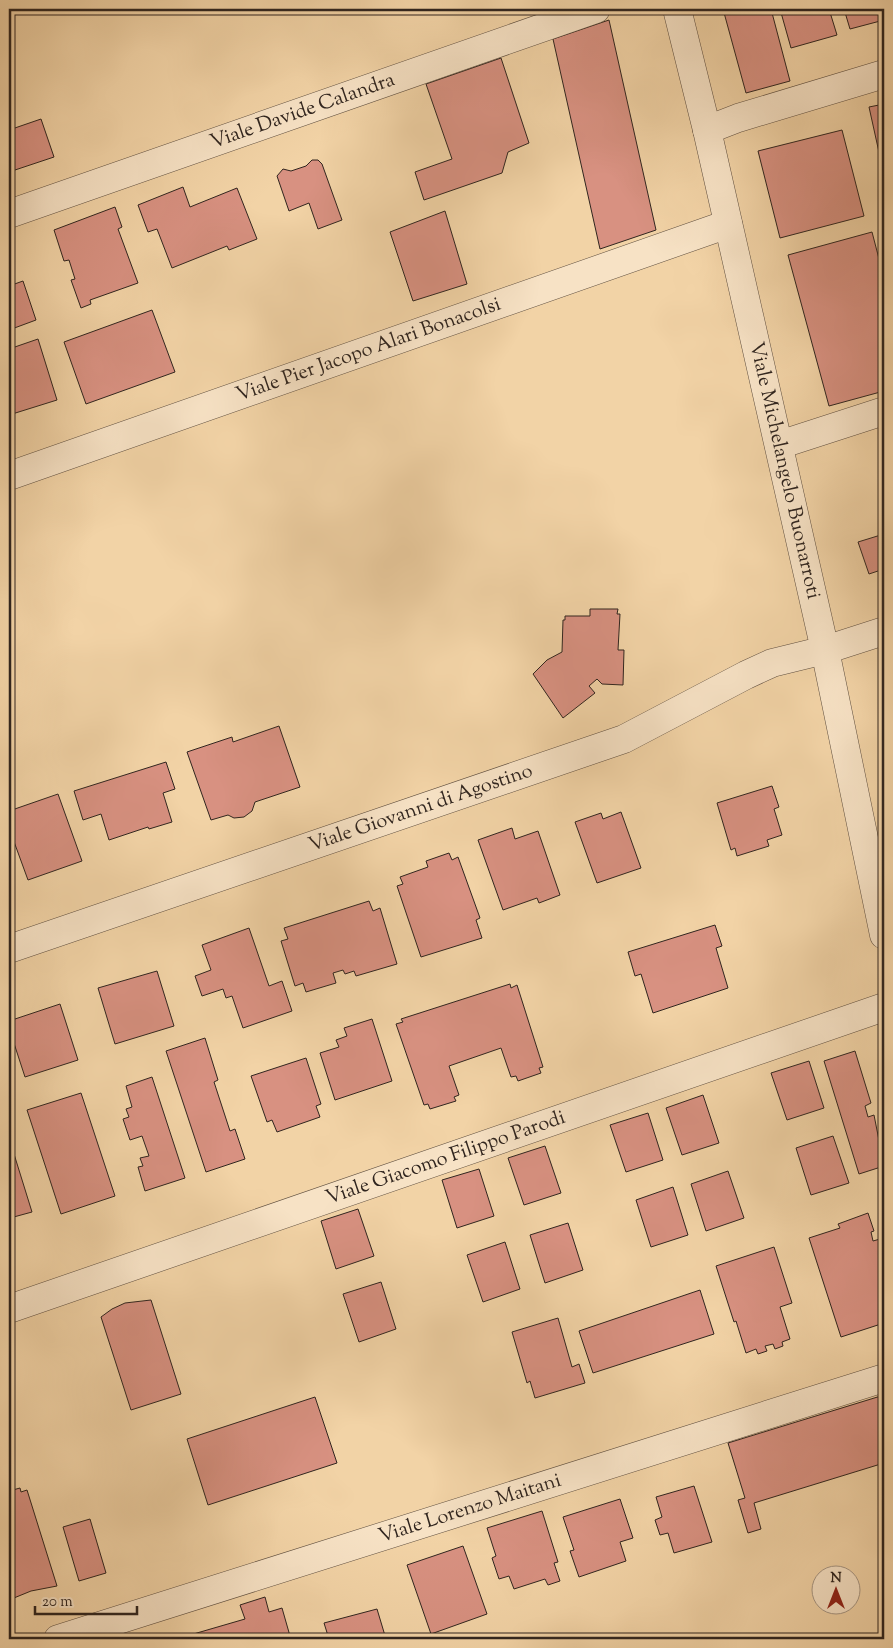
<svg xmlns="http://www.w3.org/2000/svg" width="893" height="1648" viewBox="0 0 893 1648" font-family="'Sorts Mill Goudy',serif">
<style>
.building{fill:#d89181;stroke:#30251f}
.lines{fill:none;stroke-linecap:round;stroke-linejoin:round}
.street-casing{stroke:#605041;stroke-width:29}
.street{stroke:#f7e2c5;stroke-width:28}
.labels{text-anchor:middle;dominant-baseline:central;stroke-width:4;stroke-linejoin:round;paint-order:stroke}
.street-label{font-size:20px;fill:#30251f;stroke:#f7e2c5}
</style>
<rect width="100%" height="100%" fill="#f2d3a6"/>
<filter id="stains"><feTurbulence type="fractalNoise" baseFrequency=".004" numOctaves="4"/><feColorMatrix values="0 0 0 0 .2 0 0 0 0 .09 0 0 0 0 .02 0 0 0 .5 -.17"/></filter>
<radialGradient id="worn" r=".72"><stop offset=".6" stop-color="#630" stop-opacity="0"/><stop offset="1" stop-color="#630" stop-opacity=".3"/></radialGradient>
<g class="building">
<path d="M723 9H771L790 81 746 93Z"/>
<path d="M780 9H829L837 35 791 48Z"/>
<path d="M844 9H884V20L850 29Z"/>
<path d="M609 20 656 230 600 249 553 39Z"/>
<path d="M501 58 529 143 508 152 502 173 424 200 415 172 452 159 426 84Z"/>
<path d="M884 104V175L869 107Z"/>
<path d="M41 119 54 157 9 172V130Z"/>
<path d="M842 130 864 216 780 238 758 151Z"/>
<path d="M312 160H318L322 164 342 220 318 229 309 203 289 211 277 176 283 169 291 171 306 166Z"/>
<path d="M183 187 190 207 237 188 257 239 229 250 227 246 172 268 157 229 148 232 138 205Z"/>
<path d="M115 207 122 227 118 229 138 283 90 300 91 304 81 308 71 280 75 279 69 260 64 261 54 230Z"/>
<path d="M445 211 467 284 413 301 390 232Z"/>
<path d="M872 232 884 278V391L829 406 788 255Z"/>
<path d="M23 281 36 320 9 330V286Z"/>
<path d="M152 310 175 372 86 404 64 342Z"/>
<path d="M38 339 57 400 9 415V349Z"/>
<path d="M884 534V579L881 570 869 574 858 542Z"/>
<path d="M590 609H618L617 614H620L618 650H624L623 685 602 684 597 679 589 686 595 693 563 718 533 674 547 660 562 652 563 620H565V616H590Z"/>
<path d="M279 726 300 787 255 802 252 811 244 817 234 818 228 815 211 820 187 752 232 737 233 742Z"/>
<path d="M166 762 175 789 163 793 172 822 149 829 148 827 109 840 101 814 83 820 74 791Z"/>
<path d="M772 786 779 807 774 809 782 835 767 840 769 846 737 856 735 848 731 850 717 803Z"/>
<path d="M58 794 82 861 28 880 9 828V811Z"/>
<path d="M621 812 641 868 597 883 575 822 601 813 603 819Z"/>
<path d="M512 828 515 839 538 831 560 895 539 903 537 898 503 910 478 840Z"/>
<path d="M449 853 452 860 458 857 480 918 476 920 482 938 421 957 397 886 403 884 400 877 428 867 426 861Z"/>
<path d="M369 901 373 911 380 908 397 964 356 976 354 971 345 974 343 970 333 973 336 983 306 992 303 983 295 986 281 941 288 939 284 928Z"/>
<path d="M715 925 722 946 716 948 728 988 653 1013 641 974 635 976 628 952Z"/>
<path d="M249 928 269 986 282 981 292 1011 243 1028 232 996 226 998 223 989 202 996 195 976 211 970 202 945Z"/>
<path d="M157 971 174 1026 115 1044 98 988Z"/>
<path d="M510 984 511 988 517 985 543 1067 539 1068 541 1073 518 1081 516 1076 511 1077 501 1048 449 1066 459 1095 454 1097 456 1101 430 1109 428 1104 424 1105 396 1024 403 1022 401 1019Z"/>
<path d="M60 1004 78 1060 25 1077 9 1028V1021Z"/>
<path d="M372 1019 392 1081 335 1100 320 1053 339 1047 336 1040 347 1036 344 1028Z"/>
<path d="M205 1038 218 1080 214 1082 230 1131 235 1129 245 1159 206 1172 166 1051Z"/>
<path d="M855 1051 871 1103 865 1106 868 1117 874 1115 884 1166 859 1174 824 1061Z"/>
<path d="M306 1058 321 1104 316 1106 320 1117 277 1132 272 1120 267 1122 251 1076Z"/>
<path d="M809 1061 824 1108 787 1120 771 1073Z"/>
<path d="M152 1077 185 1178 145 1191 138 1167 143 1166 140 1158 149 1156 142 1136 130 1140 123 1119 129 1117 126 1109 132 1107 126 1086Z"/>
<path d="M81 1093 115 1196 61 1214 27 1110Z"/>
<path d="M703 1095 719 1143 682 1155 666 1108Z"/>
<path d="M648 1113 663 1160 626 1172 610 1125Z"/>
<path d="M833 1136 849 1183 811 1195 796 1148Z"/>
<path d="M545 1146 561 1193 524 1205 508 1158Z"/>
<path d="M14 1154 32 1212 10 1218 14 1233 9 1234V1156Z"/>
<path d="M479 1169 494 1216 457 1228 442 1180Z"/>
<path d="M728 1171 744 1218 706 1231 691 1184Z"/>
<path d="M673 1187 688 1235 651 1247 636 1200Z"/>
<path d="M358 1209 374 1256 336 1269 321 1221Z"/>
<path d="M868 1213 874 1231 871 1232 873 1241 880 1239 883 1246 884 1245V1323L841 1337 809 1238 840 1228 838 1224Z"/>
<path d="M568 1223 583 1270 545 1283 530 1235Z"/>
<path d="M505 1242 520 1289 483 1302 467 1255Z"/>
<path d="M774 1247 792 1303 780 1307 790 1339 782 1342 783 1346 775 1349 773 1344 765 1346 767 1351 758 1354 756 1349 746 1353 736 1321 734 1322 716 1266Z"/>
<path d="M381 1282 396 1329 359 1342 343 1294Z"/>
<path d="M700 1290 714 1334 593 1373 579 1331Z"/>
<path d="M151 1300 181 1394 131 1410 101 1317 112 1309 125 1303Z"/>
<path d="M558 1318 572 1367 579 1364 585 1383 535 1398 530 1381 527 1383 512 1332Z"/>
<path d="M884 1395V1463L754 1503 761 1529 748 1533 738 1500 745 1498 728 1443Z"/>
<path d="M315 1397 337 1463 208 1505 187 1439Z"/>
<path d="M694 1486 712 1542 674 1553 668 1533 660 1535 655 1520 662 1517 656 1497Z"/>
<path d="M20 1488 21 1492 27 1490 57 1586 31 1591 9 1600V1491Z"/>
<path d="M620 1499 633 1538 620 1542 626 1561 579 1577 570 1551 574 1550 563 1517Z"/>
<path d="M542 1511 558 1562 554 1563 560 1581 548 1585 545 1579 514 1589 509 1576 499 1579 492 1558 496 1556 487 1528Z"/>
<path d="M90 1519 106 1573 79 1581 63 1527Z"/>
<path d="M463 1546 487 1614 431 1634 407 1565Z"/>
<path d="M265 1597 269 1612 282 1608 290 1636 281 1639H191L190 1635 245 1619 240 1605Z"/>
<path d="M377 1609 386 1639H329L324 1623Z"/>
</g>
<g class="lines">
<defs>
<g id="street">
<path id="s1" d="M677 9 707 130 825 650 884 935"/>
<path d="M707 130 738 118 884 74"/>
<path id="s2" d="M9 214 596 9"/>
<path d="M779 445 884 411"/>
<path id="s3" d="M9 476 728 224"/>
<path id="s4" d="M9 949 624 739 746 675 772 663 825 650 884 631"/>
<path id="s5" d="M9 1309 884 1007"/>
<path id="s6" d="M58 1639 884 1378"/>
</g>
</defs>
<use href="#street" class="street-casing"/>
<use href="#street" class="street"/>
</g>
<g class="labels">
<g class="street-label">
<text stroke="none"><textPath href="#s2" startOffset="311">Viale Davide Calandra</textPath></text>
<text stroke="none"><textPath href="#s3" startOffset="381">Viale Pier Jacopo Alari Bonacolsi</textPath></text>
<text stroke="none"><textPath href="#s1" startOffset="474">Viale Michelangelo Buonarroti</textPath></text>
<text stroke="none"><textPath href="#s4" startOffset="435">Viale Giovanni di Agostino</textPath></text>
<text stroke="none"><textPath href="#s5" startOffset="462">Viale Giacomo Filippo Parodi</textPath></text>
<text stroke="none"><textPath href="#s6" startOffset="432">Viale Lorenzo Maitani</textPath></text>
</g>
</g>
<rect width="893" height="1648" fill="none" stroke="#f2d3a6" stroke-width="30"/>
<rect x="10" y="10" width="873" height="1628" fill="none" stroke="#30251f" stroke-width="2.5"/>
<rect x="15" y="15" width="863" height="1618" fill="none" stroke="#30251f"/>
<g transform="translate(836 1590)"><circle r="24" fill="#f7e2c5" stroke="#a79683"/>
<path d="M0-4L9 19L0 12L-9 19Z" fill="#8f2418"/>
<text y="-8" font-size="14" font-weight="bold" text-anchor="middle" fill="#30251f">N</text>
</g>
<path d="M35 1606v8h102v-8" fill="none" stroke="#30251f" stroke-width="2.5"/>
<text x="42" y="1606" font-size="15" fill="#30251f" stroke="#f7e2c5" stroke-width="4" paint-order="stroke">20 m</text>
<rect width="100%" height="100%" filter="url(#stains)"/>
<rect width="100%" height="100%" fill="url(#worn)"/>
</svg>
